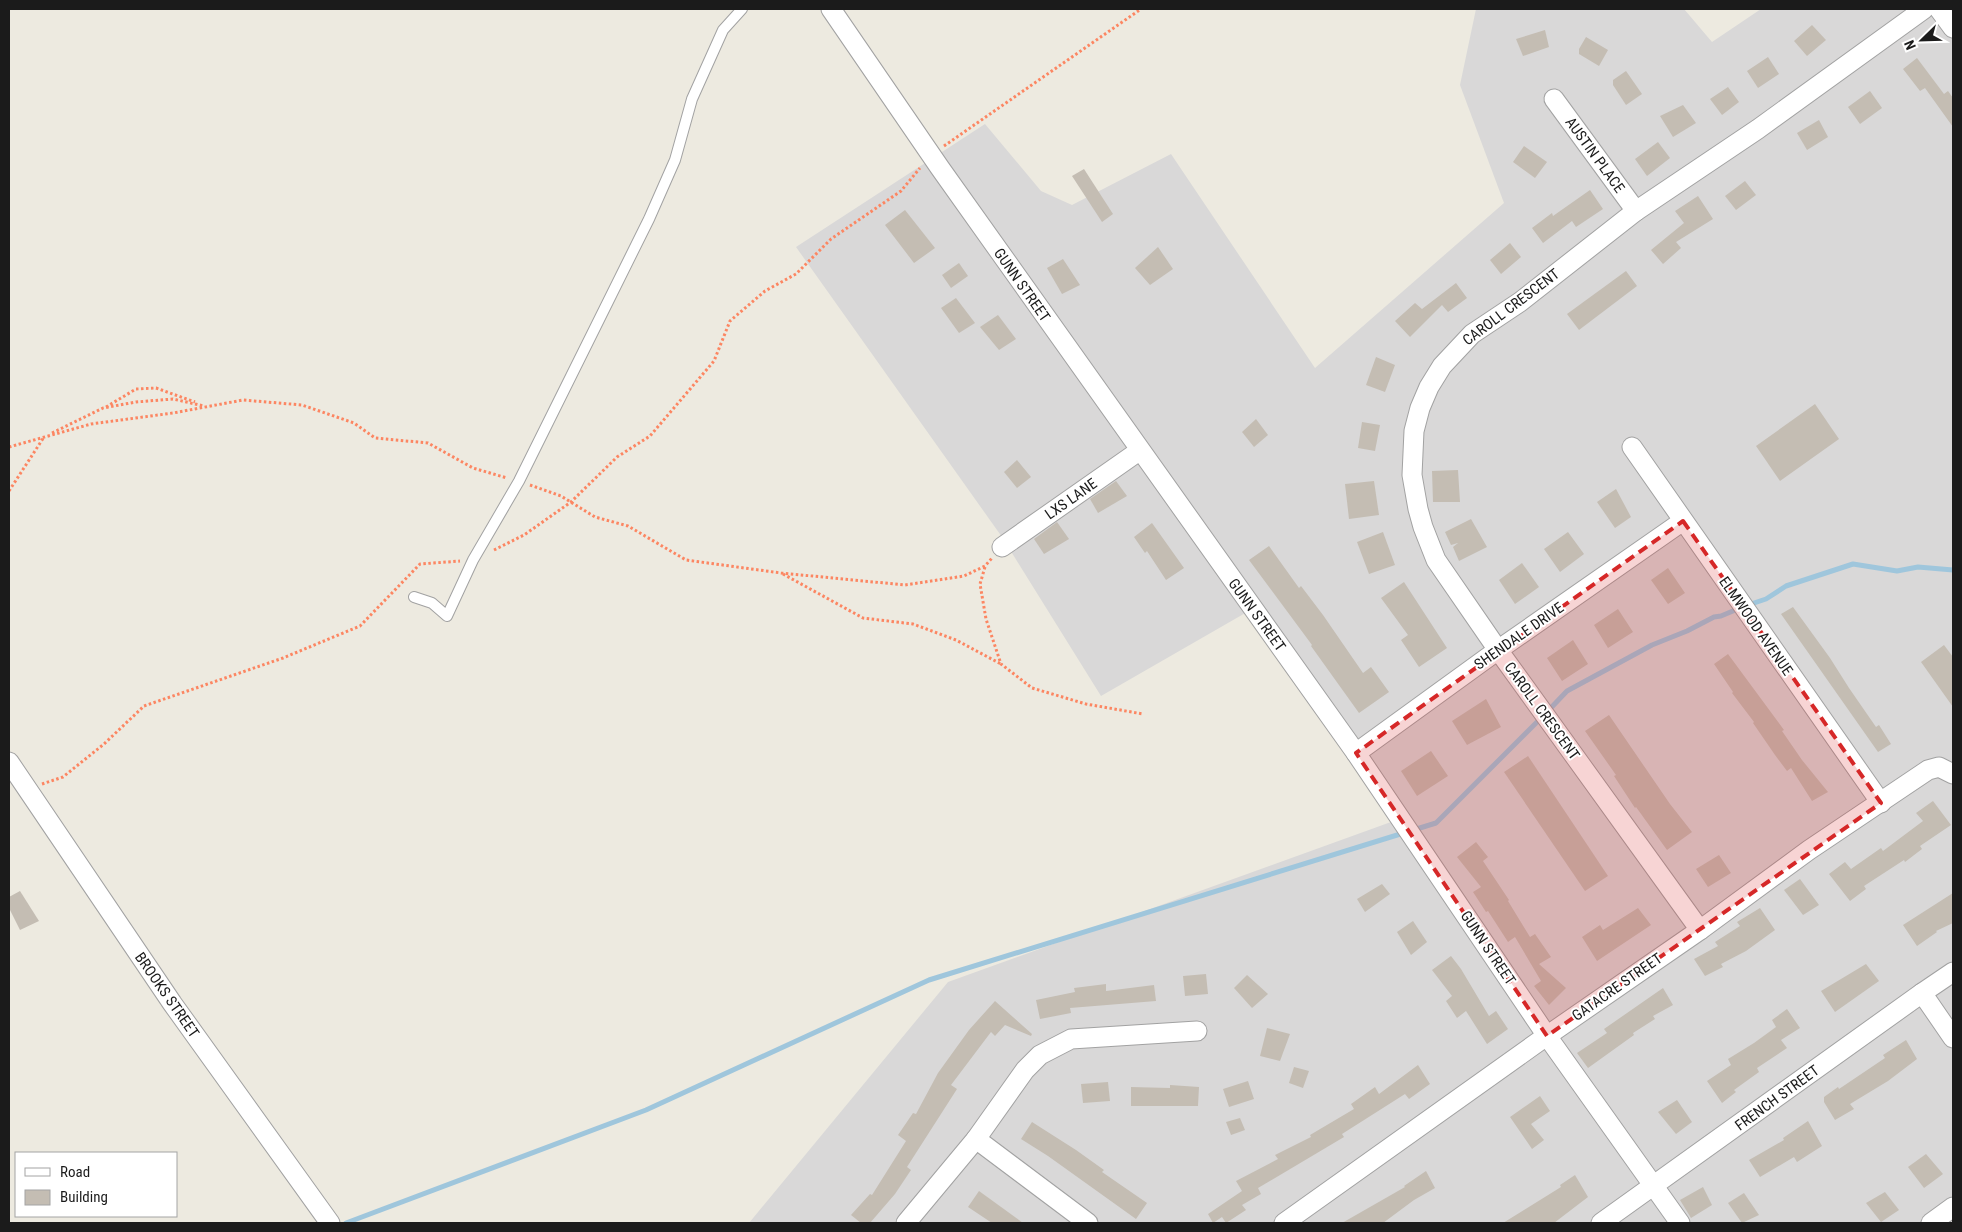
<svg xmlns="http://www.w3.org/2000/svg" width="1962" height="1232" viewBox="0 0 1962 1232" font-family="'Roboto Condensed',sans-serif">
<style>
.residential{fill:#d9d8d8}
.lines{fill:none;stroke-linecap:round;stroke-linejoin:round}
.stream{stroke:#9fc6dc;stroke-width:5}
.building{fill:#c4bdb3}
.service-casing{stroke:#a2a2a2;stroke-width:12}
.minor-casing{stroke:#a2a2a2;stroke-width:21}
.path{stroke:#fc8662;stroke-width:3;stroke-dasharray:2.5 2.5;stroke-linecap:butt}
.service{stroke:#fff;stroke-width:10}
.minor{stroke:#fff;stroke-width:19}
.marked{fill:#d62828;fill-opacity:0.2;stroke:#d62828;stroke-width:4;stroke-dasharray:10 6;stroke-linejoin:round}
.labels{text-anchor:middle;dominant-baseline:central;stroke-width:4;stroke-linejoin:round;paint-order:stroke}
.street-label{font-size:15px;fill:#1b1b1b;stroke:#fff}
</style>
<rect width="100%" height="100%" fill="#edeae0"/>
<path class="residential" d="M1476 9H1684L1712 42 1761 9H1953V1223H749L948 982 1402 818 1261 604 1101 696 1002 537 796 247 985 124 1041 191 1072 205 1171 154 1315 368 1504 203 1460 85Z"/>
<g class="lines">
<g class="stream">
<path d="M1748 605 1766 599 1786 586 1853 564 1897 571 1918 567 1953 570"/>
<path d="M1547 712 1567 691 1652 645 1687 631 1714 617 1721 616 1740 608"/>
<path d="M346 1223 646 1110 929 980 1436 823 1541 718"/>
</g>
</g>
<g class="building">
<path d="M1812 25 1826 40 1807 56 1794 41Z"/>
<path d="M1545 30 1549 47 1523 56 1516 39Z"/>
<path d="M1586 37 1608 50 1599 66 1579 54V49Z"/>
<path d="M1768 57 1779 74 1758 88 1747 71Z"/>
<path d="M1917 58 1944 94 1948 91 1953 98V127L1925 88 1920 91 1903 69Z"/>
<path d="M1626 71 1642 94 1626 105 1613 85V80Z"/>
<path d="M1728 87 1739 102 1722 115 1710 99Z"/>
<path d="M1870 91 1882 108 1860 124 1848 107Z"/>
<path d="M1683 105 1696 123 1673 137 1660 116Z"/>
<path d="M1819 120 1828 137 1807 150 1797 133Z"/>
<path d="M1658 142 1670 158 1647 176 1635 159Z"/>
<path d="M1524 146 1547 162 1535 178 1513 162Z"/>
<path d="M1084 169 1113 214 1102 222 1072 176Z"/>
<path d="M1745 181 1756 195 1736 210 1725 196Z"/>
<path d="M1590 190 1603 209 1576 227 1572 221 1543 243 1532 228 1552 213 1553 216Z"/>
<path d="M1698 196 1713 219 1676 242 1681 248 1663 264 1651 250 1684 223 1675 211Z"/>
<path d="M905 210 935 248 914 263 885 225Z"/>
<path d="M1510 243 1521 257 1501 274 1490 260Z"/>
<path d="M1158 247 1173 269 1150 285 1135 268Z"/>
<path d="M1063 259 1080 285 1062 294 1047 268Z"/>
<path d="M959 263 968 276 951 288 942 275Z"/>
<path d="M1626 271 1637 286 1579 330 1567 314Z"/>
<path d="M1456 283 1467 298 1448 312 1442 305 1410 337 1395 321 1415 303 1422 309Z"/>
<path d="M956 298 975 323 959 333 941 308Z"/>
<path d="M998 315 1016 339 999 350 980 327Z"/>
<path d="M1376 357 1395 365 1385 392 1366 385Z"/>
<path d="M1815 404 1839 439 1780 481 1756 446Z"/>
<path d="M1256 419 1268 435 1254 447 1242 432Z"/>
<path d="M1362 422 1380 425 1375 451 1358 448Z"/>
<path d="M1017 460 1031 477 1017 488 1004 472Z"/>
<path d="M1458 470 1460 502H1433L1432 471Z"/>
<path d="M1116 481 1127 496 1098 513 1090 499Z"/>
<path d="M1374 481 1379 515 1349 519 1345 484Z"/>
<path d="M1616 489 1631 517 1615 528 1597 502Z"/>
<path d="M1471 519 1487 547 1459 561 1453 547 1458 543 1451 545 1445 532Z"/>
<path d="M1057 522 1069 539 1044 554 1034 539Z"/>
<path d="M1152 523 1184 568 1166 580 1147 551 1145 553 1134 537Z"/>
<path d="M1383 532 1395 565 1369 574 1357 542Z"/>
<path d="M1568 532 1584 554 1560 572 1544 549Z"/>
<path d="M1269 546 1299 588 1301 586 1323 615 1363 673 1371 667 1389 692 1359 713 1311 646 1312 645 1249 560Z"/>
<path d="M1522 563 1539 587 1515 604 1499 580Z"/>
<path d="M1668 568 1685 593 1668 604 1651 580Z"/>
<path d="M1404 582 1447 648 1419 667 1401 640 1408 635 1381 598Z"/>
<path d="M1793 607 1830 658 1849 688 1876 727 1879 725 1891 744 1878 752 1781 614Z"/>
<path d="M1618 609 1633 632 1608 648 1594 625Z"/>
<path d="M1573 640 1588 664 1562 681 1547 658Z"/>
<path d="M1944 645 1953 657V707L1921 662Z"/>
<path d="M1728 654 1784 730 1782 731 1802 760 1828 792 1812 801 1791 768 1787 771 1775 755 1753 723 1754 722 1732 693 1733 692 1714 664Z"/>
<path d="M1486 699 1501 727 1467 745 1452 721Z"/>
<path d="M1609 715 1670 804 1692 832 1667 850 1636 807 1635 808 1614 776 1616 775 1585 731Z"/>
<path d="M1431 751 1448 776 1417 796 1401 771Z"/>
<path d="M1528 756 1608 876 1585 891 1504 772Z"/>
<path d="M1933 801 1951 825 1920 846 1922 849 1905 862 1904 860 1864 886 1866 889 1850 901 1829 874 1845 862 1851 869 1881 848 1883 851 1923 821 1916 813Z"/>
<path d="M1476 842 1488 857 1483 861 1509 900 1508 901 1530 937 1535 934 1551 957 1539 964 1566 988 1549 1005 1534 986 1541 981 1515 937 1508 942 1488 911 1486 912 1473 892 1481 887 1457 857Z"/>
<path d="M1719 855 1731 873 1708 887 1696 869Z"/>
<path d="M1800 879 1819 905 1803 915 1784 890Z"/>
<path d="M1382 884 1390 894 1365 912 1357 899Z"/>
<path d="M20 891 39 921 20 930 9 908V897Z"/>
<path d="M1953 893V923L1936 931 1937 932 1917 946 1903 925Z"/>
<path d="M1638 908 1651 925 1597 961 1582 937 1600 925 1603 930Z"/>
<path d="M1760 908 1775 930 1746 951 1721 964 1723 967 1705 976 1694 959 1718 946 1715 942 1740 926 1737 922Z"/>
<path d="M1413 921 1427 942 1411 955 1397 932Z"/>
<path d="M1451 956 1461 969 1489 1016 1496 1011 1508 1029 1487 1044 1466 1011 1457 1018 1446 1001 1452 996 1432 970Z"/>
<path d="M1866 964 1879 981 1835 1012 1821 991Z"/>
<path d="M1206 974 1208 994 1185 996 1183 976Z"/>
<path d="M1247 975 1268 994 1252 1008 1234 988Z"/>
<path d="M1106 984V991L1154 985 1156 1001 1070 1008 1071 1013 1040 1019 1036 1000 1075 992 1074 988Z"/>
<path d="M1663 988 1673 1005 1653 1016 1655 1019 1633 1033 1634 1035 1588 1068 1577 1053 1607 1033 1604 1029Z"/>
<path d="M995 1001 1032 1034 1031 1036 1005 1025 995 1036 991 1032 951 1085 957 1089 907 1167 911 1170 895 1194 870 1223H861L851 1215 870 1194 872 1195 906 1141 898 1135 913 1113 916 1114 938 1073 969 1030Z"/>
<path d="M1787 1009 1800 1028 1781 1040 1787 1048 1757 1068 1759 1072 1734 1090 1736 1092 1722 1103 1707 1081 1731 1065 1728 1059 1754 1043 1776 1027 1772 1020Z"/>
<path d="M1267 1028 1290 1034 1280 1061 1260 1056Z"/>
<path d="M1906 1040 1917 1059 1888 1081 1850 1104 1854 1109 1835 1120 1824 1102V1097L1838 1087 1839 1089 1885 1058 1883 1055Z"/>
<path d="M1418 1065 1430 1084 1409 1099 1405 1094 1342 1134 1344 1137 1258 1188 1261 1194 1242 1205 1246 1210 1226 1223 1222 1217 1213 1223 1208 1214 1242 1191 1236 1181 1278 1159 1275 1155 1311 1137 1310 1135 1354 1109 1351 1104 1375 1087 1379 1094Z"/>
<path d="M1294 1067 1309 1071 1303 1088 1289 1083Z"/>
<path d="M1248 1081 1254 1099 1229 1107 1223 1089Z"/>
<path d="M1108 1082 1110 1101 1083 1103 1081 1084Z"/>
<path d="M1170 1085 1199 1087 1198 1106H1131V1087L1170 1088Z"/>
<path d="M1540 1096 1550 1111 1531 1124 1544 1140 1532 1149 1510 1117Z"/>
<path d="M1677 1100 1692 1122 1676 1134 1658 1112Z"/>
<path d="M1240 1118 1245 1130 1231 1135 1226 1122Z"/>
<path d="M1808 1121 1822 1146 1797 1162 1794 1157 1760 1177 1749 1160 1784 1140 1783 1138Z"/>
<path d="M1032 1122 1076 1150 1104 1170 1102 1172 1147 1203 1136 1219 1048 1156 1021 1139Z"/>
<path d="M1926 1154 1943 1174 1924 1188 1908 1167Z"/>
<path d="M1426 1171 1435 1188 1414 1200 1383 1223H1342L1405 1187 1404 1186Z"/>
<path d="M1575 1175 1588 1197 1554 1223H1503L1561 1187 1560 1185Z"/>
<path d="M1703 1187 1712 1205 1691 1218 1680 1200Z"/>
<path d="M979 1191 1008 1212 1023 1223H992L968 1207Z"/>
<path d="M1885 1192 1899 1210 1881 1222 1866 1203Z"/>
<path d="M1744 1193 1759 1215 1742 1223 1728 1203Z"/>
</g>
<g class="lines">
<defs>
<path id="service" d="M414 597 432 603 447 616 473 560 519 481 649 219 675 160 692 99 723 30 742 9"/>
<g id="minor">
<path d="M831 9 940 168 1356 753 1547 1036 1680 1223"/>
<path d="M1939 9 1953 28"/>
<path d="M1554 99 1636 211"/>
<path d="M1632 447 1881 803"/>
<path d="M1002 547 1139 451"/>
<path d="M1356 753 1498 650 1683 521"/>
<path d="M9 762 172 1003 330 1223"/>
<path d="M1700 930 1498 650 1436 560 1423 527 1418 509 1412 475 1414 431 1420 408 1429 387 1442 366 1472 334 1520 302 1636 211 1758 129 1924 9"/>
<path d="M1922 993 1953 1038"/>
<path d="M976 1139 1088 1223"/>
<path d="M906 1223 976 1139 1025 1070 1040 1055 1071 1039 1197 1031"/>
<path d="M1284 1223 1538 1042 1700 930 1809 850 1928 770 1939 767 1953 774"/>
<path d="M1601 1223 1922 993 1953 972"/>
<path d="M1931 1223 1953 1207"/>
</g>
</defs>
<use href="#service" class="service-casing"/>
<use href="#minor" class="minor-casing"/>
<g class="path">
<path d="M944 146 1141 9"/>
<path d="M106 407 136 389 156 388 195 402"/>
<path d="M52 433 103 408 136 402 173 399 204 406"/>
<path d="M9 447 91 424 173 413 243 400 302 405 354 423 375 438 428 443 473 468 507 478"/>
<path d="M530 485 561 496 595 517 628 526 686 560 781 573 905 585 964 576 985 566 992 558"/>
<path d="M9 491 44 437"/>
<path d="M494 550 524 535 571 502 617 457 650 436 714 361 730 321 765 291 796 274 831 239 901 191 920 168"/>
<path d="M985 567 980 584 986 619 1001 664 1032 688 1086 704 1143 714"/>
<path d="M783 574 863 618 913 624 956 640 1001 664"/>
<path d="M42 784 63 777 104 744 144 706 283 658 360 626 420 564 460 561"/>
</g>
<use href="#service" class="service"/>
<use href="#minor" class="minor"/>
</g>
<path class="marked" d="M1683 521 1881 803 1547 1036 1356 753Z"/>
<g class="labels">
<g class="street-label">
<text transform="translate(1595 155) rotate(54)">AUSTIN PLACE</text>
<text transform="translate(1022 285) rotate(55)">GUNN STREET</text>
<text transform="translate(1511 307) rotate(-37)">CAROLL CRESCENT</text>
<text transform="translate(1071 499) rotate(-35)">LXS LANE</text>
<text transform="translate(1257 615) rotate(54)">GUNN STREET</text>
<text transform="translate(1756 626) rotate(55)">ELMWOOD AVENUE</text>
<text transform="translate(1519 636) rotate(-35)">SHENDALE DRIVE</text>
<text transform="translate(1542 711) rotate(54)">CAROLL CRESCENT</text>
<text transform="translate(1488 948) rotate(56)">GUNN STREET</text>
<text transform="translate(1617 987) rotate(-35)">GATACRE STREET</text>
<text transform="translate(167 995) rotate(55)">BROOKS STREET</text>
<text transform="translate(1777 1098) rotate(-36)">FRENCH STREET</text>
</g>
</g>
<rect width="1962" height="1232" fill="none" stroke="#1b1b1b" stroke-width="20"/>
<rect x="15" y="1152" width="162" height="65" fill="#ffffff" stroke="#a4a4a4"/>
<rect x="25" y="1168" width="25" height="8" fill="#ffffff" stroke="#a4a4a4"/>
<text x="60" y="1177" font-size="15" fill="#1b1b1b">Road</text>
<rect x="25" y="1190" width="25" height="15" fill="#c4bdb3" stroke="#a4a4a4"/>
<text x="60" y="1202" font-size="15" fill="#1b1b1b">Building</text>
<g transform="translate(1922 40) rotate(247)" stroke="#ffffff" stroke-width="4" paint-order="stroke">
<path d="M0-4L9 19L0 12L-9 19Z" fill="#1b1b1b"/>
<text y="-8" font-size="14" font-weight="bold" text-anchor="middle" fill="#1b1b1b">N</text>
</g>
</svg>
